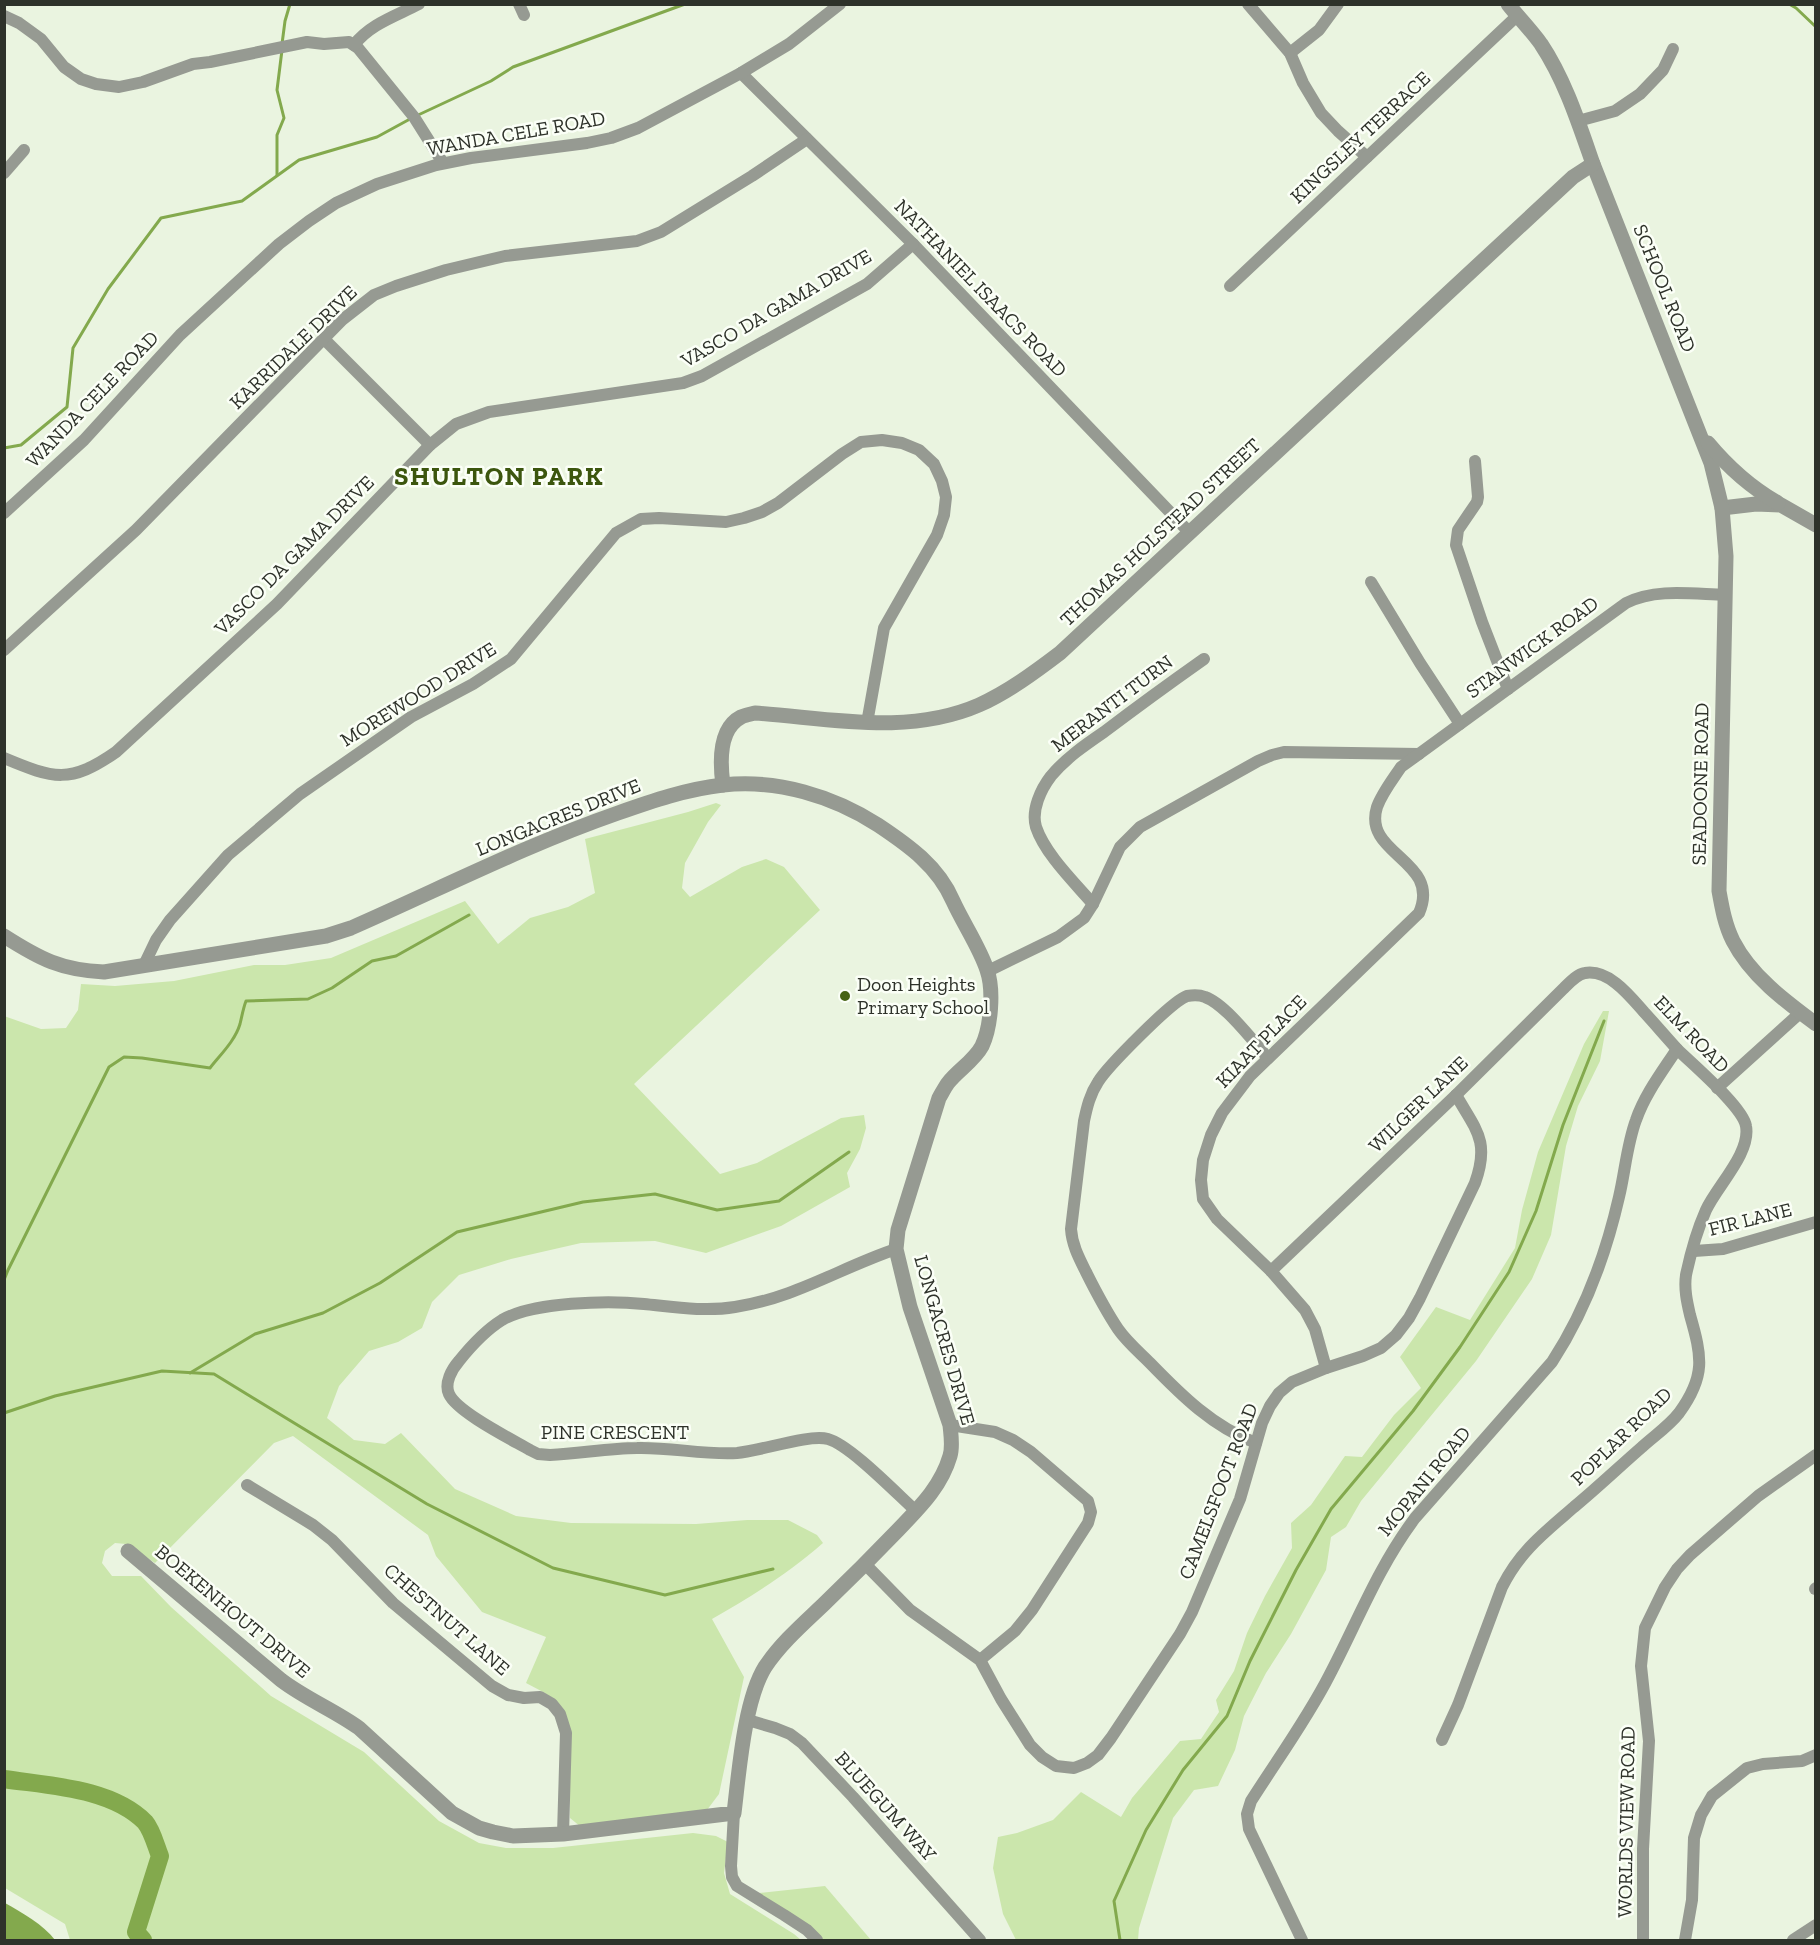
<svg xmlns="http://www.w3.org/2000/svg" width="1820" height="1945" viewBox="0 0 1820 1945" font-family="'Zilla Slab',serif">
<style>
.green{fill:#cbe6ac}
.water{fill:#83a94d}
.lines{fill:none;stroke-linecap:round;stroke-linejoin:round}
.stream{stroke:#83a94d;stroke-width:3}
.river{stroke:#83a94d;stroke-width:18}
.minor{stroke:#969a92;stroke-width:12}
.tertiary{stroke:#969a92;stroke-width:15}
.poi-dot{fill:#466315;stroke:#fbfff7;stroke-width:2}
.labels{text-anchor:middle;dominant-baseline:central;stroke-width:5;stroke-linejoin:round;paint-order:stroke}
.street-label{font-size:20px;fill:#2e322a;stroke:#fbfff7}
.poi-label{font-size:20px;fill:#2e322a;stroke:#fbfff7;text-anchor:start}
.district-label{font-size:26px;font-weight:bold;letter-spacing:1.5px;fill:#3c560e;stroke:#fbfff7}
</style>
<rect width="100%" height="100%" fill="#eaf4e0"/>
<g class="green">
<path d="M716 803 721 805 708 822 685 863 682 888 690 897 742 867 766 859 784 867 820 910 634 1084 720 1174 757 1163 841 1118 864 1115 866 1128 860 1149 847 1173 850 1187 781 1226 706 1253 655 1241 581 1243 511 1259 459 1275 432 1302 422 1328 398 1342 369 1351 339 1386 327 1418 354 1440 385 1444 401 1433 455 1489 516 1516 571 1523 696 1524 747 1520H788L817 1535 823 1543C786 1575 754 1595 712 1619L744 1677 719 1794 707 1810 581 1827 570 1818V1785L559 1704 545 1693 526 1683 546 1637 482 1612 436 1556 428 1535 293 1436 274 1443 155 1563 126 1544 115 1543 105 1551 102 1563 112 1576H141L171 1607 271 1696 364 1752 439 1821 479 1843 506 1848H553L693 1833 716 1836 728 1842 724 1873 730 1894 794 1934 801 1940H70L65 1924 5 1888 4 1016 41 1029 66 1028 78 1010 81 984 115 986 174 981 254 965H285L331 958 465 901 498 944 530 918 568 907 595 893 585 839 688 812Z"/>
<path d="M1603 1011H1609L1600 1061 1578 1106 1566 1146 1551 1235 1532 1279 1476 1361 1361 1501 1346 1527 1331 1537 1326 1570 1291 1634 1266 1673 1244 1716 1235 1750 1218 1786 1194 1790 1173 1818 1139 1928 1138 1940H1016L1003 1914 993 1868 998 1837 1017 1833 1053 1820 1081 1792 1121 1817 1132 1798 1180 1741 1201 1739 1219 1712 1216 1700 1234 1671 1247 1633 1265 1596 1292 1548 1291 1523 1311 1505 1345 1456 1362 1457 1394 1415 1421 1388 1400 1357 1436 1307 1470 1320 1515 1248 1522 1210 1538 1152 1584 1044Z"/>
<path d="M825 1886 871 1940H823L759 1893Z"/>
</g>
<path class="water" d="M5 1903C21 1912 44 1925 55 1940H5Z"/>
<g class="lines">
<g class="stream">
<path d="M1789 4 1796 8 1816 27"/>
<path d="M282 44 285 21 290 4"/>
<path d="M416 116 491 81 513 67 685 4"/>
<path d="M277 175V135L284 118 277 90 282 50"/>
<path d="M4 448 21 445 67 407 73 348 108 289 161 218 242 201 299 160 377 137 410 119"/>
<path d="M4 1280 8 1270 109 1067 124 1057 142 1058 210 1068C220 1055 235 1041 240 1024 242 1016 243 1009 246 1001L308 999 332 988 372 961 396 956 469 915"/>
<path d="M190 1373 255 1334 323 1313 380 1283 457 1232 583 1202 655 1194 717 1210 779 1201 849 1152"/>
<path d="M4 1413 55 1396 162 1371 214 1374 427 1504 553 1568 665 1595 773 1569"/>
<path d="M1120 1940 1114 1901 1146 1830 1183 1770 1227 1716 1250 1661 1296 1570 1331 1509 1413 1411 1460 1347 1509 1272 1536 1211 1563 1125 1604 1021"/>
</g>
<path class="river" d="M4 1779C50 1786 111 1788 145 1822 152 1830 156 1846 160 1856L136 1932 143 1940"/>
<g class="minor">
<path d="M519 4 524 15"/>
<path d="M1248 4 1290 53 1303 83 1321 113 1338 131 1367 157"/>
<path d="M4 16 19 23 41 39 64 67 81 79 96 84 119 87 143 82 193 64 210 62 307 42 324 44 349 42 358 48 414 117 443 163"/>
<path d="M354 45C370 24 396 16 419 4"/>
<path d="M1290 53 1319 30 1338 4"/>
<path d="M741 73 913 244 1190 533"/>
<path d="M1578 121 1615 111 1640 94 1663 70 1673 49"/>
<path d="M4 173 24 150"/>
<path d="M1230 286 1517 16"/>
<path d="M324 339 430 445"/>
<path d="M1475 461 1478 497 1477 502 1458 530 1456 545 1482 622 1508 689"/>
<path d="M4 513 84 440 180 335 279 244 309 221 336 203 377 184 436 165 471 158 587 143 611 138 638 128 741 73 789 44 840 4"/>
<path d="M1371 582 1420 663 1460 724"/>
<path d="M4 650 136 530 342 320 374 295 396 286 446 270 505 256 637 241 661 232 752 176 807 139"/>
<path d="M4 758C54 779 70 784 116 752L277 604 430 445 456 424 489 412 683 383 702 376 867 284 913 244"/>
<path d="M1093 904C1074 882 1045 854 1036 827 1031 810 1041 789 1051 776 1066 758 1085 745 1104 732 1137 707 1170 683 1204 659"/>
<path d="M144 965 156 940 170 920 228 855 300 794 411 717 473 684 511 659 616 533 641 519 659 518 726 522 744 518 762 512 778 503 842 454 861 442 882 440 902 443 919 450 934 464 942 481 946 497 944 515 937 535 884 628 867 723"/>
<path d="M988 971 1058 937 1084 918 1093 904 1120 847 1140 827 1258 761 1272 755 1284 752 1419 754"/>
<path d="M1717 1088 1800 1013"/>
<path d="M896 1249C840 1268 795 1298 735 1307 705 1312 674 1307 644 1304 608 1300 533 1302 502 1320 486 1330 471 1346 459 1361 452 1369 444 1383 449 1394 457 1412 511 1439 530 1450L538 1454 550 1455C579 1454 608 1448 637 1448 670 1447 704 1455 737 1453 761 1451 808 1434 828 1439 850 1445 897 1494 916 1511"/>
<path d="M1694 1251 1723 1249 1816 1222"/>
<path d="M1271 1271 1456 1095 1563 989C1569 983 1577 974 1585 973 1609 969 1630 996 1644 1012 1655 1024 1666 1037 1677 1049 1692 1064 1743 1107 1746 1126 1751 1153 1717 1186 1706 1210 1698 1228 1690 1256 1686 1275 1684 1289 1687 1302 1690 1315 1702 1357 1706 1376 1679 1413 1669 1426 1654 1436 1642 1447 1619 1467 1597 1488 1574 1507 1544 1533 1520 1551 1502 1587L1458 1705 1442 1740"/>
<path d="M1326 1368 1315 1329 1305 1310 1271 1271 1217 1219 1203 1199 1201 1180 1203 1160 1211 1135 1222 1113 1250 1076 1419 913C1442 860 1362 855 1377 807 1382 793 1393 779 1401 767L1626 603C1656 588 1692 594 1725 595"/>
<path d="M950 1425 995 1432 1013 1440 1031 1452 1088 1501 1091 1512 1088 1523 1032 1610 1015 1631 980 1660"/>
<path d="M1256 1443C1213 1427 1181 1395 1150 1363 1139 1352 1127 1342 1118 1329 1106 1311 1096 1292 1086 1272 1079 1258 1072 1245 1071 1229L1084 1121C1087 1107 1090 1094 1098 1082 1107 1067 1172 1001 1187 996 1193 995 1200 995 1205 997 1225 1004 1253 1041 1268 1058"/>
<path d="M247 1485 313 1525 332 1540 393 1603 492 1686 508 1695 524 1698 540 1697 552 1704 560 1714 566 1733 563 1834"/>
<path d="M865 1564 910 1610 980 1660 1001 1699 1030 1745 1042 1757 1056 1766 1074 1768 1087 1763 1098 1755 1111 1738 1180 1634 1192 1612 1240 1499 1262 1423 1270 1406 1279 1393 1292 1382 1326 1368 1363 1356 1381 1348 1396 1335 1409 1318 1420 1298 1475 1183C1490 1141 1476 1130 1456 1095"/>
<path d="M1815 1589 1816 1588"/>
<path d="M748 1720 775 1728 790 1734 802 1743 853 1797 980 1940"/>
<path d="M734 1813 731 1866 732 1877 737 1886 784 1915 807 1930 817 1940"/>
<path d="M1302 1940 1249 1829 1247 1814 1251 1801C1277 1760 1307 1719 1329 1676 1358 1621 1377 1569 1415 1518L1552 1362C1584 1313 1606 1254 1619 1197 1625 1172 1627 1144 1636 1120 1645 1094 1662 1072 1677 1049"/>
<path d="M1643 1940V1849L1649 1741 1641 1666 1645 1628 1665 1587 1677 1569 1690 1555 1758 1496 1816 1455"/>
<path d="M1685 1940 1692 1900 1694 1838 1701 1815 1712 1796 1747 1768 1763 1764 1802 1761 1816 1755"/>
<path d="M1793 1940 1816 1925"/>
</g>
<g class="tertiary">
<path d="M1508 4C1519 18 1531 30 1541 44 1565 80 1579 124 1593 164L1711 463 1722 508 1756 504 1781 505 1816 525"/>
<path d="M1708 443C1728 467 1750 487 1778 503"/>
<path d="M1722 508 1726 556 1719 891C1722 908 1725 925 1733 941 1751 976 1785 1001 1816 1024"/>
<path d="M723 785C720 763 718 729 741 717 745 715 751 714 755 713 829 718 908 736 979 705 1008 692 1035 672 1060 653L1573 177 1593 164"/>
<path d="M4 936C40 959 61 970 104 972L326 936 351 928C440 889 526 845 618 813 652 801 687 789 723 785 777 779 833 796 878 825 908 845 938 866 953 901 963 923 980 948 987 970 994 990 991 1027 982 1046 974 1061 958 1070 948 1083 945 1087 942 1093 939 1098L898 1230 896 1249 910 1307 950 1425C951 1436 953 1446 950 1456 941 1487 919 1508 898 1530 874 1555 849 1580 824 1604 803 1624 781 1643 765 1667 744 1701 739 1773 734 1813L563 1834 513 1836 493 1832 479 1828 452 1813 359 1728C334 1710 306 1699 281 1680L128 1551"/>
</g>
</g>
<circle class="poi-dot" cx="845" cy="996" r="6"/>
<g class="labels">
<g class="street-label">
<text transform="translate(516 133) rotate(-10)">WANDA CELE ROAD</text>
<text transform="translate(1360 137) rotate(-43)">KINGSLEY TERRACE</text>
<text transform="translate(981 288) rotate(46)">NATHANIEL ISAACS ROAD</text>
<text transform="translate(1665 288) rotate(68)">SCHOOL ROAD</text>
<text transform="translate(776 308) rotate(-30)">VASCO DA GAMA DRIVE</text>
<text transform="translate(293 347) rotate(-44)">KARRIDALE DRIVE</text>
<text transform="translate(92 399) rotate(-46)">WANDA CELE ROAD</text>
<text transform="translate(1160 532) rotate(-43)">THOMAS HOLSTEAD STREET</text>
<text transform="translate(294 555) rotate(-45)">VASCO DA GAMA DRIVE</text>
<text transform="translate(1532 647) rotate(-36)">STANWICK ROAD</text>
<text transform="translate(418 694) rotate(-32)">MOREWOOD DRIVE</text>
<text transform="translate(1112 703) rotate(-37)">MERANTI TURN</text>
<text transform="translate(1700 784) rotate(-89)">SEADOONE ROAD</text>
<text transform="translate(558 817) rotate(-22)">LONGACRES DRIVE</text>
<text transform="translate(1692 1034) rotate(46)">ELM ROAD</text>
<text transform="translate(1261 1041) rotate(-46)">KIAAT PLACE</text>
<text transform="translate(1418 1104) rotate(-44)">WILGER LANE</text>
<text transform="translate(1750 1219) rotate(-14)">FIR LANE</text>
<text transform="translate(945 1340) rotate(74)">LONGACRES DRIVE</text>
<text x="615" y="1432">PINE CRESCENT</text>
<text transform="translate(1621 1436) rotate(-44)">POPLAR ROAD</text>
<text transform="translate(1424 1481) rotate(-51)">MOPANI ROAD</text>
<text transform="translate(1218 1491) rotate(-69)">CAMELSFOOT ROAD</text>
<text transform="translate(233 1611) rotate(40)">BOEKENHOUT DRIVE</text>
<text transform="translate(447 1619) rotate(41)">CHESTNUT LANE</text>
<text transform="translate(886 1806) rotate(48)">BLUEGUM WAY</text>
<text transform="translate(1626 1822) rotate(-89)">WORLDS VIEW ROAD</text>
</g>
<g class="poi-label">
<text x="857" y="984">Doon Heights<tspan x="857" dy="23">Primary School</tspan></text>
</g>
<g class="district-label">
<text x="499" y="476">SHULTON PARK</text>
</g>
</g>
<rect width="1820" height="1945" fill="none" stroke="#2e322a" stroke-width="12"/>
</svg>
